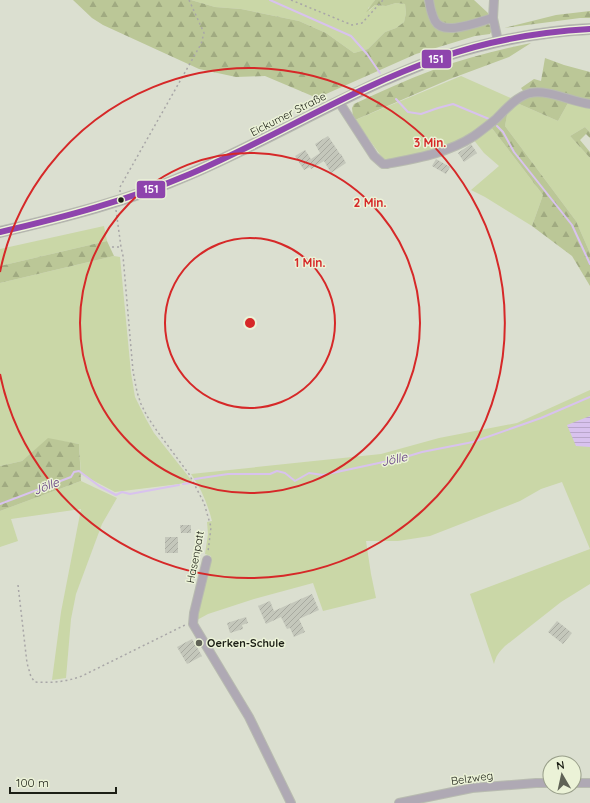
<svg xmlns="http://www.w3.org/2000/svg" width="590" height="803" viewBox="0 0 590 803" font-family="Quicksand,sans-serif">
<style>
.grass{fill:#cad7a7}
.forest{fill:url(#forest-firs)}
.water{fill:url(#water-rules)}
.lines{fill:none;stroke-linecap:round;stroke-linejoin:round}
.stream{stroke:#d8c2ee;stroke-width:2}
.building{fill:url(#building-hatch)}
.minor-casing{stroke:#b8bbb0;stroke-width:10}
.major-casing{stroke:#b8bbb0;stroke-width:12}
.path{stroke:#a8a6a7;stroke-width:1.5;stroke-dasharray:2 3;stroke-linecap:butt}
.minor{stroke:#afa9b4;stroke-width:8}
.major{stroke:#a69fab;stroke-width:10}
.bus-1-casing{stroke:#ebf2d7;stroke-width:9}
.bus-1{stroke:#8e44ad;stroke-width:6}
.ring{fill:none;stroke:#d62828;stroke-width:2}
.bus-dot{fill:#1c1f15;stroke:#ebf2d7;stroke-width:1.5}
.poi-dot{fill:#5f6256;stroke:#ebf2d7;stroke-width:1.5}
.labels{text-anchor:middle;dominant-baseline:central;stroke-width:3;stroke-linejoin:round;paint-order:stroke}
.street-label{font-size:11px;fill:#1c1f15;stroke:#ebf2d7}
.poi-label{font-size:11px;font-weight:bold;fill:#1c1f15;stroke:#ebf2d7;text-anchor:start}
.water-label{font-size:12px;font-style:italic;fill:#562c7b;stroke:#ebf2d7}
.centre{fill:#d62828;stroke:#ebf2d7;stroke-width:2}
.ring-label{font-size:12px;text-anchor:middle;font-weight:bold;fill:#d62828;stroke:#ebf2d7;stroke-width:3;stroke-linejoin:round;paint-order:stroke}
.line-badge{stroke:#ebf2d7;stroke-width:1.5}
.badge-label{font-size:11px;text-anchor:middle;font-weight:bold;fill:#fff}
</style>
<defs>
<pattern id="forest-firs" width="22" height="20" patternUnits="userSpaceOnUse"><rect width="22" height="20" fill="#bbc797"/><path d="M5 1l3.5 6h-7zM16 11l3.5 6h-7z" fill="#a0aa81"/></pattern>
<pattern id="water-rules" width="6" height="5" patternUnits="userSpaceOnUse"><rect width="6" height="5" fill="#d8c2ee"/><path d="M0 2.5h6" fill="none" stroke="#b9a6cb"/></pattern>
<pattern id="building-hatch" width="6" height="6" patternUnits="userSpaceOnUse"><rect width="6" height="6" fill="#c4c7bb"/><path d="M-1 1l2-2M0 6l6-6M5 7l2-2" fill="none" stroke="#a8aaa0"/></pattern>
</defs>
<rect width="100%" height="100%" fill="#dbdfd0"/>
<g class="grass">
<path d="M191 0H375L372 5 368 8 369 11 375 5 386 6 396 3 405 4 406 13 404 22 396 28 385 32 368 49 354 53 326 33 299 21 241 9 215 7Z"/>
<path d="M461 76 513 99 479 130 455 144 434 152 390 161 384 160 355 120Z"/>
<path d="M517 103 558 121 568 103 590 107V132L585 127 570 136 590 158V253L576 221 505 126 508 110Z"/>
<path d="M491 127 543 195 532 226 485 197 471 190 499 166 484 153 473 139Z"/>
<path d="M104 226 107 241 0 266V249Z"/>
<path d="M114 256 120 257 131 373 135 397 146 419 154 433 192 481 179 484 115 492 81 474 79 444 48 439 22 461 0 466V283Z"/>
<path d="M590 390V584L561 602 505 646C499 652 496 656 494 664L470 594 590 549 562 482 541 489 520 501 430 536 398 541H366L371 574 376 598 323 611 313 583 254 599 208 614 197 620V613L209 563 211 556 205 554 208 534 207 522 212 521C208 505 201 488 191 474L381 454 439 438 517 423Z"/>
<path d="M81 481 117 498 102 524 76 594 71 619 66 678 52 680 61 612 81 509 11 519 18 541 0 547V511Z"/>
</g>
<g class="forest">
<path d="M73 0H191L215 7 241 9 299 21 326 33 354 53 368 49 385 32 396 28 404 22 406 13 405 4 396 3 386 6 375 5 368 11 366 12 375 0H474L488 13V24L490 25 492 30 490 34 475 36 416 54 317 98 265 76 236 77 199 69 103 25 92 18Z"/>
<path d="M590 11V18H580L504 28 556 15Z"/>
<path d="M531 43 509 57 450 79 355 120 353 117 352 108 354 104C380 92 406 80 433 70 465 58 498 50 531 43Z"/>
<path d="M545 58 564 65 590 72V101L524 92 521 88 534 79 541 81Z"/>
<path d="M534 95 544 96 568 103 558 121 517 103Z"/>
<path d="M508 110 505 126 576 221 590 253V286L572 256 532 226 543 195 491 127Z"/>
<path d="M585 127 590 132V138L586 134 580 140 590 152V158L570 136Z"/>
<path d="M107 241 114 256 0 283V266Z"/>
<path d="M48 438 79 444 81 481 0 511V466L22 461Z"/>
</g>
<path class="water" d="M590 416V447L576 446 567 425Z"/>
<g class="lines">
<g class="stream">
<path d="M270 0 351 36 367 54 380 73"/>
<path d="M396 99 408 112 421 114 438 108 453 104 489 119"/>
<path d="M497 126 503 132 514 152 572 225 590 264"/>
<path d="M195 479 228 474H270L277 471 285 473 295 481 309 473 323 475 402 458 422 452 473 442 541 418 590 397"/>
<path d="M183 484 190 483"/>
<path d="M0 504 71 477 74 472 79 471 99 486 116 495 122 492 130 494 179 485"/>
</g>
</g>
<g class="building">
<path d="M328 136 340 154H341L346 163 331 173 324 161 311 169 310 167 304 170 295 156 305 150 311 159 320 153 315 144Z"/>
<path d="M471 144 477 153 464 162 458 153Z"/>
<path d="M436 159 450 167 446 174 432 166Z"/>
<path d="M180 525H191V533H181Z"/>
<rect x="165" y="537" width="13" height="16"/>
<path d="M312 594 319 610 299 619 305 632 294 637 290 628 287 629 281 617 266 624 258 606 270 601 274 611Z"/>
<path d="M246 617 248 623 242 625 243 629 230 633 227 623Z"/>
<path d="M557 621 572 633 563 644 548 632Z"/>
<path d="M192 639 202 656 187 664 177 647Z"/>
</g>
<g class="lines">
<defs>
<g id="minor">
<path d="M429 0C430 7 432 15 435 21 444 37 480 21 493 18"/>
<path d="M494 0 493 18 498 41"/>
<path d="M339 102 374 156 383 164H387C418 158 448 153 474 136 482 130 489 125 496 119 506 109 516 97 530 93 548 89 572 102 590 104"/>
<path d="M207 560 194 613 193 624 249 717 291 803"/>
<path d="M574 783H590"/>
<path d="M399 803 472 788 536 783H550"/>
</g>
<path id="major" d="M0 232C64 217 129 201 190 174 255 146 316 111 380 82 402 73 425 62 448 55 494 41 542 31 590 29"/>
</defs>
<use href="#minor" class="minor-casing"/>
<use href="#major" class="major-casing"/>
<g class="path">
<path d="M291 0 352 25 362 23 383 0"/>
<path d="M120 192V187L201 44 204 33 189 0"/>
<path d="M116 210 121 247 123 256 133 371 137 392 141 404 147 416 157 431 189 474 204 503 211 527 208 552"/>
<path d="M112 247H121"/>
<path d="M18 585 27 663 31 677 35 682C51 683 66 682 82 676L185 625"/>
</g>
<use href="#minor" class="minor"/>
<use href="#major" class="major"/>
<defs>
<path id="bus-1" d="M0 232C65 217 129 200 190 174 274 138 352 88 439 58 487 41 539 32 590 29"/>
</defs>
<use href="#bus-1" class="bus-1-casing"/>
<use href="#bus-1" class="bus-1"/>
</g>
<g class="ring">
<circle cx="250" cy="323" r="85"/>
<circle cx="250" cy="323" r="170"/>
<path d="M0 272A255 255 0 1 1 0 374"/>
</g>
<circle class="bus-dot" cx="121" cy="200" r="3.5"/>
<circle class="poi-dot" cx="199" cy="643" r="4"/>
<g class="labels">
<g class="street-label">
<text transform="translate(288 114) rotate(-27)">Eickumer Straße</text>
<text transform="translate(195 557) rotate(-79)">Hasenpatt</text>
<text transform="translate(472 778) rotate(-8)">Belzweg</text>
</g>
<g class="poi-label">
<text x="207" y="643">Oerken-Schule</text>
</g>
<g class="water-label">
<text transform="translate(394 459) rotate(-12)">Jölle</text>
<text transform="translate(46 486) rotate(-21)">Jölle</text>
</g>
</g>
<circle cx="250" cy="323" r="6" class="centre"/>
<g class="ring-label">
<text x="430" y="147">3 Min.</text>
<text x="370" y="207">2 Min.</text>
<text x="310" y="267">1 Min.</text>
</g>
<g class="line-badge">
<rect x="421" y="49" width="31" height="20" rx="4" fill="#8e44ad"/>
<rect x="136" y="180" width="30" height="19" rx="4" fill="#8e44ad"/>
</g>
<g class="badge-label">
<text x="436" y="63">151</text>
<text x="151" y="193">151</text>
</g>
<g transform="translate(562 775) rotate(351)"><circle r="19" fill="#ebf2d7" stroke="#989e89"/>
<path d="M0-3L7 15L0 10L-7 15Z" fill="#5f6256"/>
<text y="-6" font-size="11" font-weight="bold" text-anchor="middle" fill="#1c1f15">N</text>
</g>
<path d="M10 787v6h106v-6" fill="none" stroke="#1c1f15" stroke-width="2"/>
<text x="16" y="787" font-size="12" fill="#1c1f15" stroke="#ebf2d7" stroke-width="3" paint-order="stroke">100 m</text>
</svg>
